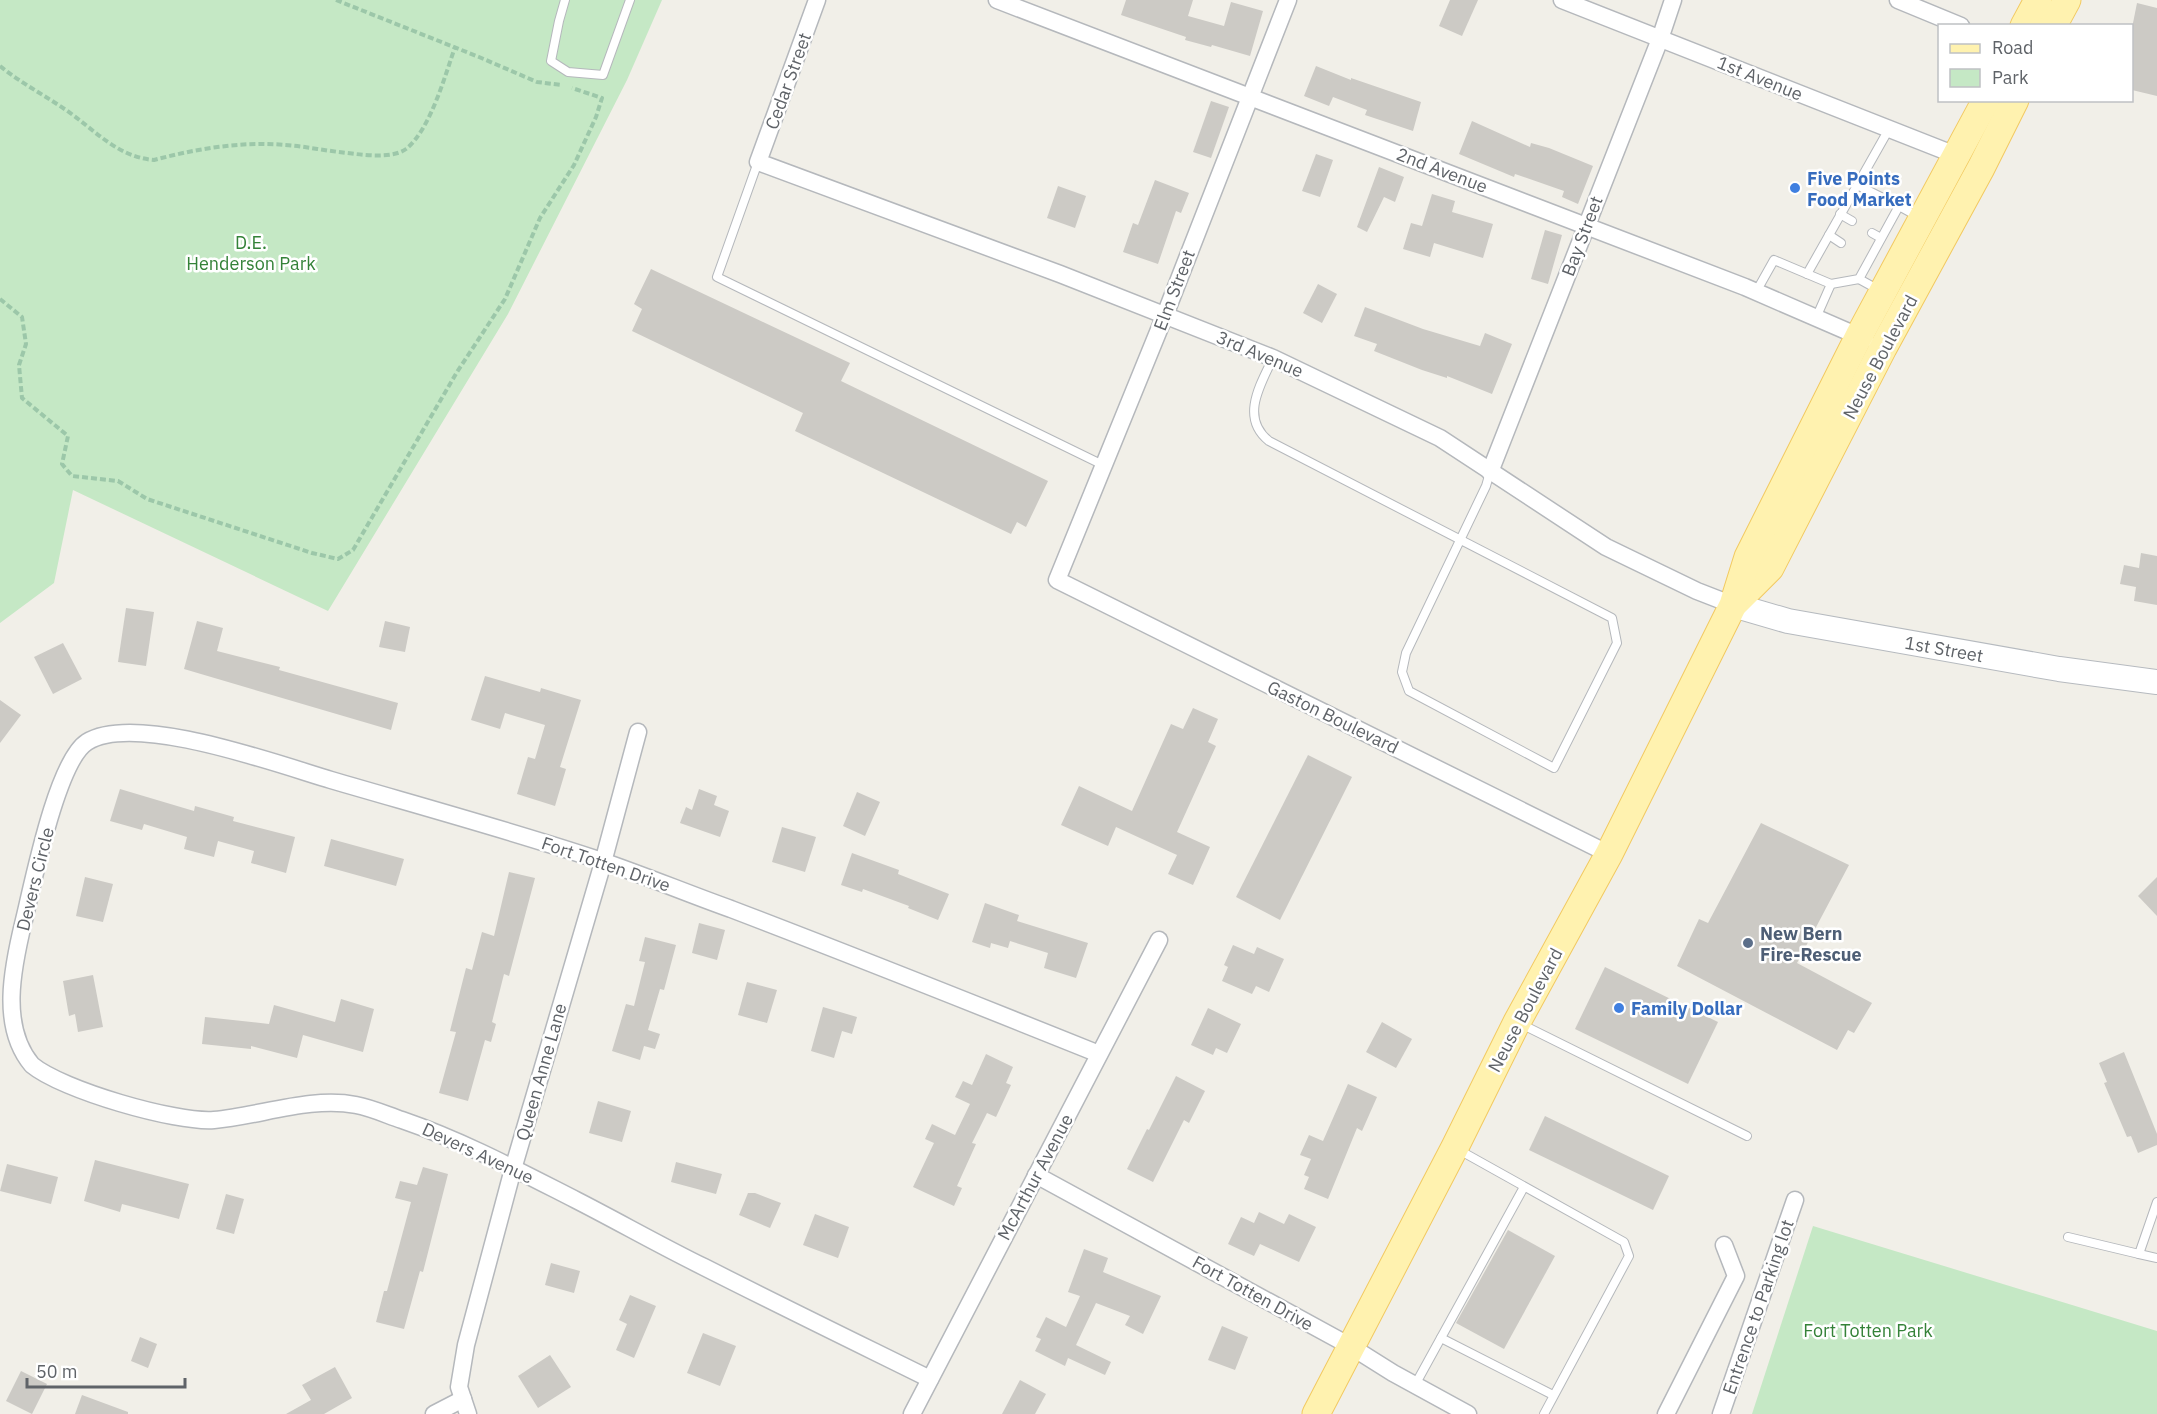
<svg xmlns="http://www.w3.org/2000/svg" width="2157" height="1414" viewBox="0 0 2157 1414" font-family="'IBM Plex Sans',sans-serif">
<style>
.green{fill:#c5e8c5}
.building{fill:#cccac5}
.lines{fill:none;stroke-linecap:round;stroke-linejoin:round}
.lane-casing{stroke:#b5b8bc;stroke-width:10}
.street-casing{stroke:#b5b8bc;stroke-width:19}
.secondary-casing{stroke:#b6babf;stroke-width:26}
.primary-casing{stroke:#f2c960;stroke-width:29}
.path{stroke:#9cc7a9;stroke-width:4;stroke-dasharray:6 3;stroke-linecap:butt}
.lane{stroke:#fff;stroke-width:8}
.street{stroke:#fff;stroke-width:16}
.secondary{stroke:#fff;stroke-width:24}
.primary{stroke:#fff2af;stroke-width:27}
.shop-dot{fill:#3f7fe0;stroke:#fff;stroke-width:2}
.service-dot{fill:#5c6f8a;stroke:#fff;stroke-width:2}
.labels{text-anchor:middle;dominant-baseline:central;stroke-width:5;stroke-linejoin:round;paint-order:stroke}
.street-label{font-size:18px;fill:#5f6368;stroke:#fff}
.shop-label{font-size:18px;font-weight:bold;fill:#366cbe;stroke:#fff;text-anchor:start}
.park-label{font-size:18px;fill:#348238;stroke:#fff}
.service-label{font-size:18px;font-weight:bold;fill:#4e5e75;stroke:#fff;text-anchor:start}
</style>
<rect width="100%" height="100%" fill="#f1efe8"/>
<g class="green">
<path d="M0 0H662L627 80 508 314 328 611 73 490 54 583 0 623Z"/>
<path d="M1813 1226 2157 1331V1414H1752Z"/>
</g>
<g class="building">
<path d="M1126 0H1193L1188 16 1224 26 1231 2 1263 11 1250 56 1212 45 1211 47 1185 40 1186 37 1121 15Z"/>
<path d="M1450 0H1478L1462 36 1439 26Z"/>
<path d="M2137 3 2157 8V96L2132 90V28Z"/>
<path d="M1316 66 1351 80V78L1421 102 1413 131 1365 115 1367 110 1333 97 1329 106 1304 96Z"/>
<path d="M1211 101 1229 107 1211 158 1193 152Z"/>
<path d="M1472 121 1530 147 1531 143 1549 148 1593 166 1578 204 1562 197 1564 191 1515 174 1514 177 1459 154Z"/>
<path d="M1316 154 1333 160 1320 197 1302 191Z"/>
<path d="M1379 167 1404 177 1395 202 1384 197 1367 232 1357 227Z"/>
<path d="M1155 180 1189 193 1181 213 1176 211 1158 264 1123 252 1133 223 1138 225Z"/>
<path d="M1058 186 1086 196 1075 228 1047 218Z"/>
<path d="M1432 194 1455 201 1452 212 1493 224 1483 258 1434 243 1430 257 1403 249 1411 223 1422 226Z"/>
<path d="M1545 230 1562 235 1548 284 1531 279Z"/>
<path d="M651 269 850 363 841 381 1048 481 1026 527 1017 522 1011 534 795 431 803 413 632 331 642 309 634 304Z"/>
<path d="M1318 284 1337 294 1322 323 1303 313Z"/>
<path d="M1365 307 1423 329 1480 346 1485 333 1512 344 1492 394 1447 376V378L1422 370 1374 351 1377 344 1354 336Z"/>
<path d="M2141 553 2157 556V605L2134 601 2136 587 2120 584 2124 565 2139 568Z"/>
<path d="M126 608 154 612 146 666 118 662Z"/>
<path d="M197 621 223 628 217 651 280 667 279 670 398 703 391 730 184 669Z"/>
<path d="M385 621 410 627 405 652 379 647Z"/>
<path d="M63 643 82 679 53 694 34 657Z"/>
<path d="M485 676 540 692 541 688 581 700 560 767 566 769 555 806 517 794 528 757 535 759 545 725 505 713 500 729 471 720Z"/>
<path d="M0 700 21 715 0 743Z"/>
<path d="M1193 708 1218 719 1208 742 1216 746 1177 832 1210 847 1193 885 1168 874 1177 855 1116 827 1108 846 1061 825 1079 786 1132 811 1171 724 1183 729Z"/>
<path d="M1308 755 1352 777 1280 920 1236 897Z"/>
<path d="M120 789 194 811 195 806 234 817 233 821 295 837 286 873 251 863 254 851 218 841 214 857 184 849 187 837 144 824 142 830 110 821Z"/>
<path d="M699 789 717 796 714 805 729 811 720 837 680 823 686 807 692 810Z"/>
<path d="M857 792 880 802 865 836 843 826Z"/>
<path d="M1761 823 1849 865 1797 963 1872 1003 1854 1033 1848 1030 1837 1050 1677 966 1699 919 1708 923Z"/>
<path d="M782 827 816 837 805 872 772 862Z"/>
<path d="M331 839 404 859 396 886 324 866Z"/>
<path d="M852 853 899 870 898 874 949 894 938 920 908 908 909 906 863 889 862 892 841 885Z"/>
<path d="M509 872 535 878 509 976 504 974 492 1022 496 1024 491 1042 485 1040 468 1101 439 1093 456 1032 450 1031 466 968 472 970 482 932 494 936Z"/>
<path d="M85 877 113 884 103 922 76 916Z"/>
<path d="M2157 877V916L2138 896Z"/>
<path d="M985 903 1019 915 1017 921 1088 943 1076 978 1044 968 1048 953 1010 941 1008 948 991 943 990 948 972 942Z"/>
<path d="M699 923 725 930 717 960 692 953Z"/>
<path d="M645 937 676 945 664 990 660 989 648 1030 660 1034 655 1049 644 1046 640 1060 612 1051 626 1004 634 1006 645 962 639 961Z"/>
<path d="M1233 945 1254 954 1257 947 1284 959 1269 992 1256 986 1252 994 1222 981 1228 967 1224 965Z"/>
<path d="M1605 967 1718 1022 1688 1084 1575 1029Z"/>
<path d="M93 975 103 1027 78 1032 75 1014 69 1016 63 981Z"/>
<path d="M747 982 777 990 767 1023 738 1015Z"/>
<path d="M341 999 374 1009 363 1052 303 1035 297 1058 251 1046V1049L202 1044 205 1017 269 1024 274 1005 335 1022Z"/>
<path d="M823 1007 857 1017 852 1034 842 1031 834 1058 811 1051Z"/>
<path d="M1208 1008 1241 1024 1227 1053 1216 1048 1213 1055 1191 1045Z"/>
<path d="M1382 1022 1412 1039 1396 1068 1366 1052Z"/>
<path d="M2124 1052 2157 1134V1145L2138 1153 2131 1136 2127 1137 2104 1083 2107 1082 2099 1063Z"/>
<path d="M986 1054 1013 1067 1006 1083 1011 1085 996 1117 987 1113 972 1143 976 1144 957 1186 962 1188 954 1206 913 1187 934 1143 925 1139 932 1124 955 1135 970 1104 955 1097 963 1081 972 1085Z"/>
<path d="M1176 1076 1205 1091 1189 1123 1184 1120 1153 1182 1127 1169 1147 1129 1149 1130Z"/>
<path d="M1348 1084 1377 1097 1362 1131 1357 1128 1328 1199 1304 1189 1309 1177 1304 1175 1311 1159 1300 1155 1309 1135 1323 1141Z"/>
<path d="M598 1101 631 1111 622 1142 589 1133Z"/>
<path d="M1545 1116 1669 1176 1653 1210 1529 1150Z"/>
<path d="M95 1160 189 1184 179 1219 122 1204 120 1212 84 1201Z"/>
<path d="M676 1162 722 1174 716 1194 671 1182Z"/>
<path d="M7 1164 58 1177 51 1204 0 1191Z"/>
<path d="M423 1167 448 1174 423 1272 420 1271 404 1329 376 1322 384 1291H387L411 1202 395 1198 400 1181 417 1185Z"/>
<path d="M748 1193H755L781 1203 770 1228 739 1215Z"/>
<path d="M226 1194 244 1199 234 1234 216 1229Z"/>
<path d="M1259 1212 1284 1224 1289 1214 1316 1227 1299 1262 1260 1244 1254 1256 1228 1244 1241 1217 1254 1223Z"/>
<path d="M815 1214 849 1227 838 1258 803 1245Z"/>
<path d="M1508 1230 1555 1256 1504 1349 1456 1323Z"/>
<path d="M1084 1249 1108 1258 1103 1272 1161 1296 1143 1334 1125 1325 1130 1316 1096 1303 1076 1345 1111 1362 1105 1375 1068 1358 1065 1366 1035 1351 1041 1339 1036 1337 1046 1317 1066 1327 1080 1296 1068 1292Z"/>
<path d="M551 1263 580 1271 574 1293 545 1285Z"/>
<path d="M630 1295 656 1306 634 1358 616 1350 627 1324 619 1320Z"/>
<path d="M1222 1326 1248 1337 1235 1370 1208 1360Z"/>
<path d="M703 1333 736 1346 720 1386 687 1373Z"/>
<path d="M140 1337 157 1344 148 1368 131 1361Z"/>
<path d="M550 1355 571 1387 538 1408 518 1376Z"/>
<path d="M335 1367 352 1398 324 1414H286L311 1400 302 1385Z"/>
<path d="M21 1371 47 1384 32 1414 6 1401Z"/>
<path d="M1020 1380 1046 1394 1035 1414H1002Z"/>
<path d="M82 1395 128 1412V1414H75Z"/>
</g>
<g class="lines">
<defs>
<g id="lane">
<path d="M565 0 559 21 551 61 568 72 603 75 630 0"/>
<path d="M758 162 717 277 1103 465"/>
<path d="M1857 185 1899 206"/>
<path d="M1840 214 1852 221"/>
<path d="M1872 233 1881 238"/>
<path d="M1829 235 1841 243"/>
<path d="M1807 274 1889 129"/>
<path d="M1859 279 1879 290"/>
<path d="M1831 284 1859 279 1899 206 1919 217"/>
<path d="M1756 292 1774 260 1831 284 1816 318"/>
<path d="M1273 358C1260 385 1240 418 1269 441L1612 618 1617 643 1554 768 1409 691 1402 672 1406 653 1486 486 1490 472"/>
<path d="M1521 1024 1747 1136"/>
<path d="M1459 1150 1624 1242 1629 1256 1544 1414"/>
<path d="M2068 1237 2139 1254 2157 1202"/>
<path d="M2139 1254 2157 1258"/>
<path d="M1441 1338 1553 1395"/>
<path d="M1415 1385 1524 1187"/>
</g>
<g id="street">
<path d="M817 0 758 162 1060 274 1273 358 1440 438 1606 547 1697 591 1733 605"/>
<path d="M997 0 1745 287 1865 339"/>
<path d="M1288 0 1165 315 1057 580 1609 854"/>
<path d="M1562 0 1958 156"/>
<path d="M1898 0 1961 26"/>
<path d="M1490 472 1660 39 1673 0"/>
<path d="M1036 1175 1350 1346 1393 1373 1468 1414"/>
<path d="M930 1379C855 1342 779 1305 704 1267 661 1246 619 1222 576 1200 519 1171 463 1141 402 1120 387 1115 372 1108 356 1105 311 1096 260 1116 214 1120 176 1123 62 1090 32 1065 0 1027 12 969 24 920 33 883 57 761 87 742 135 712 277 764 331 780 420 806 508 830 596 859 641 874 686 893 731 909 854 956 977 1005 1099 1054"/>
<path d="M434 1414 463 1399"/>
<path d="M468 1414 459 1387 466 1345 513 1169 602 866 638 732"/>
<path d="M912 1414 1159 940"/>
<path d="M1666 1414 1736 1276 1724 1245"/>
<path d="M1721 1414 1795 1200"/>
</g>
<path id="secondary" d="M1733 605 1788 621 2059 669 2157 682"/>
<g id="primary">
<path d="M2024 26 2038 0"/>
<path d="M2053 26 2067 0"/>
<path d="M1736 602 1770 568 1883 348 1981 168 2015 100"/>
<path d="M1316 1414 1455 1147 1517 1022 1609 854 1733 605 1748 557 1859 336 1986 100"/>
</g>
</defs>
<use href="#lane" class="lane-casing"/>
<use href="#street" class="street-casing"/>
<use href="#secondary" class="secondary-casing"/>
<use href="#primary" class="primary-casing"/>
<g class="path">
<path d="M336 0 479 57 537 82 562 85"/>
<path d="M0 66C21 83 44 95 66 110 95 130 117 157 154 160 195 149 242 141 285 145 303 146 321 150 339 152 357 154 391 160 406 149 430 130 445 76 455 47"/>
<path d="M0 299 22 317 26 344 19 365 22 398 68 436 62 464 72 476 118 481 147 499 312 553 338 559 353 550 457 372 505 299 540 218 574 165 596 117 602 98 572 88"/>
</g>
<use href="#lane" class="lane"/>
<use href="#street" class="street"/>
<use href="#secondary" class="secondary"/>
<use href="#primary" class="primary"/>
</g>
<g class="shop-dot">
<circle cx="1795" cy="188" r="6"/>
<circle cx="1619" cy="1008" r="6"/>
</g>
<circle class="service-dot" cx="1748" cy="943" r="6"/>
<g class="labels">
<g class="street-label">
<text transform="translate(1760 78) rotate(22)">1st Avenue</text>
<text transform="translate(788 81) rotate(-70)">Cedar Street</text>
<text transform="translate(1442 170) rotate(21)">2nd Avenue</text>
<text transform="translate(1582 236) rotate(-69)">Bay Street</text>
<text transform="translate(1174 290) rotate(-69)">Elm Street</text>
<text transform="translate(1260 354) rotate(23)">3rd Avenue</text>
<text transform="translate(1880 357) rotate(-62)">Neuse Boulevard</text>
<text transform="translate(1944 649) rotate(10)">1st Street</text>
<text transform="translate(1333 717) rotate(26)">Gaston Boulevard</text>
<text transform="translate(606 864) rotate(19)">Fort Totten Drive</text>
<text transform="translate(35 879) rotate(-76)">Devers Circle</text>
<text transform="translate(1525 1010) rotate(-62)">Neuse Boulevard</text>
<text transform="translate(541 1072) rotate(-74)">Queen Anne Lane</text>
<text transform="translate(478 1153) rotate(25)">Devers Avenue</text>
<text transform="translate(1035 1177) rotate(-62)">McArthur Avenue</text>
<text transform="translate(1253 1293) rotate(29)">Fort Totten Drive</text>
<text transform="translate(1758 1307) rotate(-71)">Entrence to Parking lot</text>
</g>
<g class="shop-label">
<text x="1807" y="178">Five Points<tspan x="1807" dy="21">Food Market</tspan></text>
<text x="1631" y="1008">Family Dollar</text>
</g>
<g class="park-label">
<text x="251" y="242">D.E.<tspan x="251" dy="21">Henderson Park</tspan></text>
<text x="1868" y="1330">Fort Totten Park</text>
</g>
<g class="service-label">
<text x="1760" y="933">New Bern<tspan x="1760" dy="21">Fire-Rescue</tspan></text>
</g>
</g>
<rect x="1938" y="24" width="195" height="78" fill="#ffffff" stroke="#bfc1c3" stroke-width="1.5"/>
<rect x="1950" y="44" width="30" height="9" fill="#fff2af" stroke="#bfc1c3" stroke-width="1.5"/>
<text x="1992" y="54" font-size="18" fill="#5f6368">Road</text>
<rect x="1950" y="69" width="30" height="18" fill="#c5e8c5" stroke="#bfc1c3" stroke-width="1.5"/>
<text x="1992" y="84" font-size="18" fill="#5f6368">Park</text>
<path d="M27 1378v9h158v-9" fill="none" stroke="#5f6368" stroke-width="3"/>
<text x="36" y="1378" font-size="18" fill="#5f6368" stroke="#ffffff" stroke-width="4.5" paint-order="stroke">50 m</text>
</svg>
